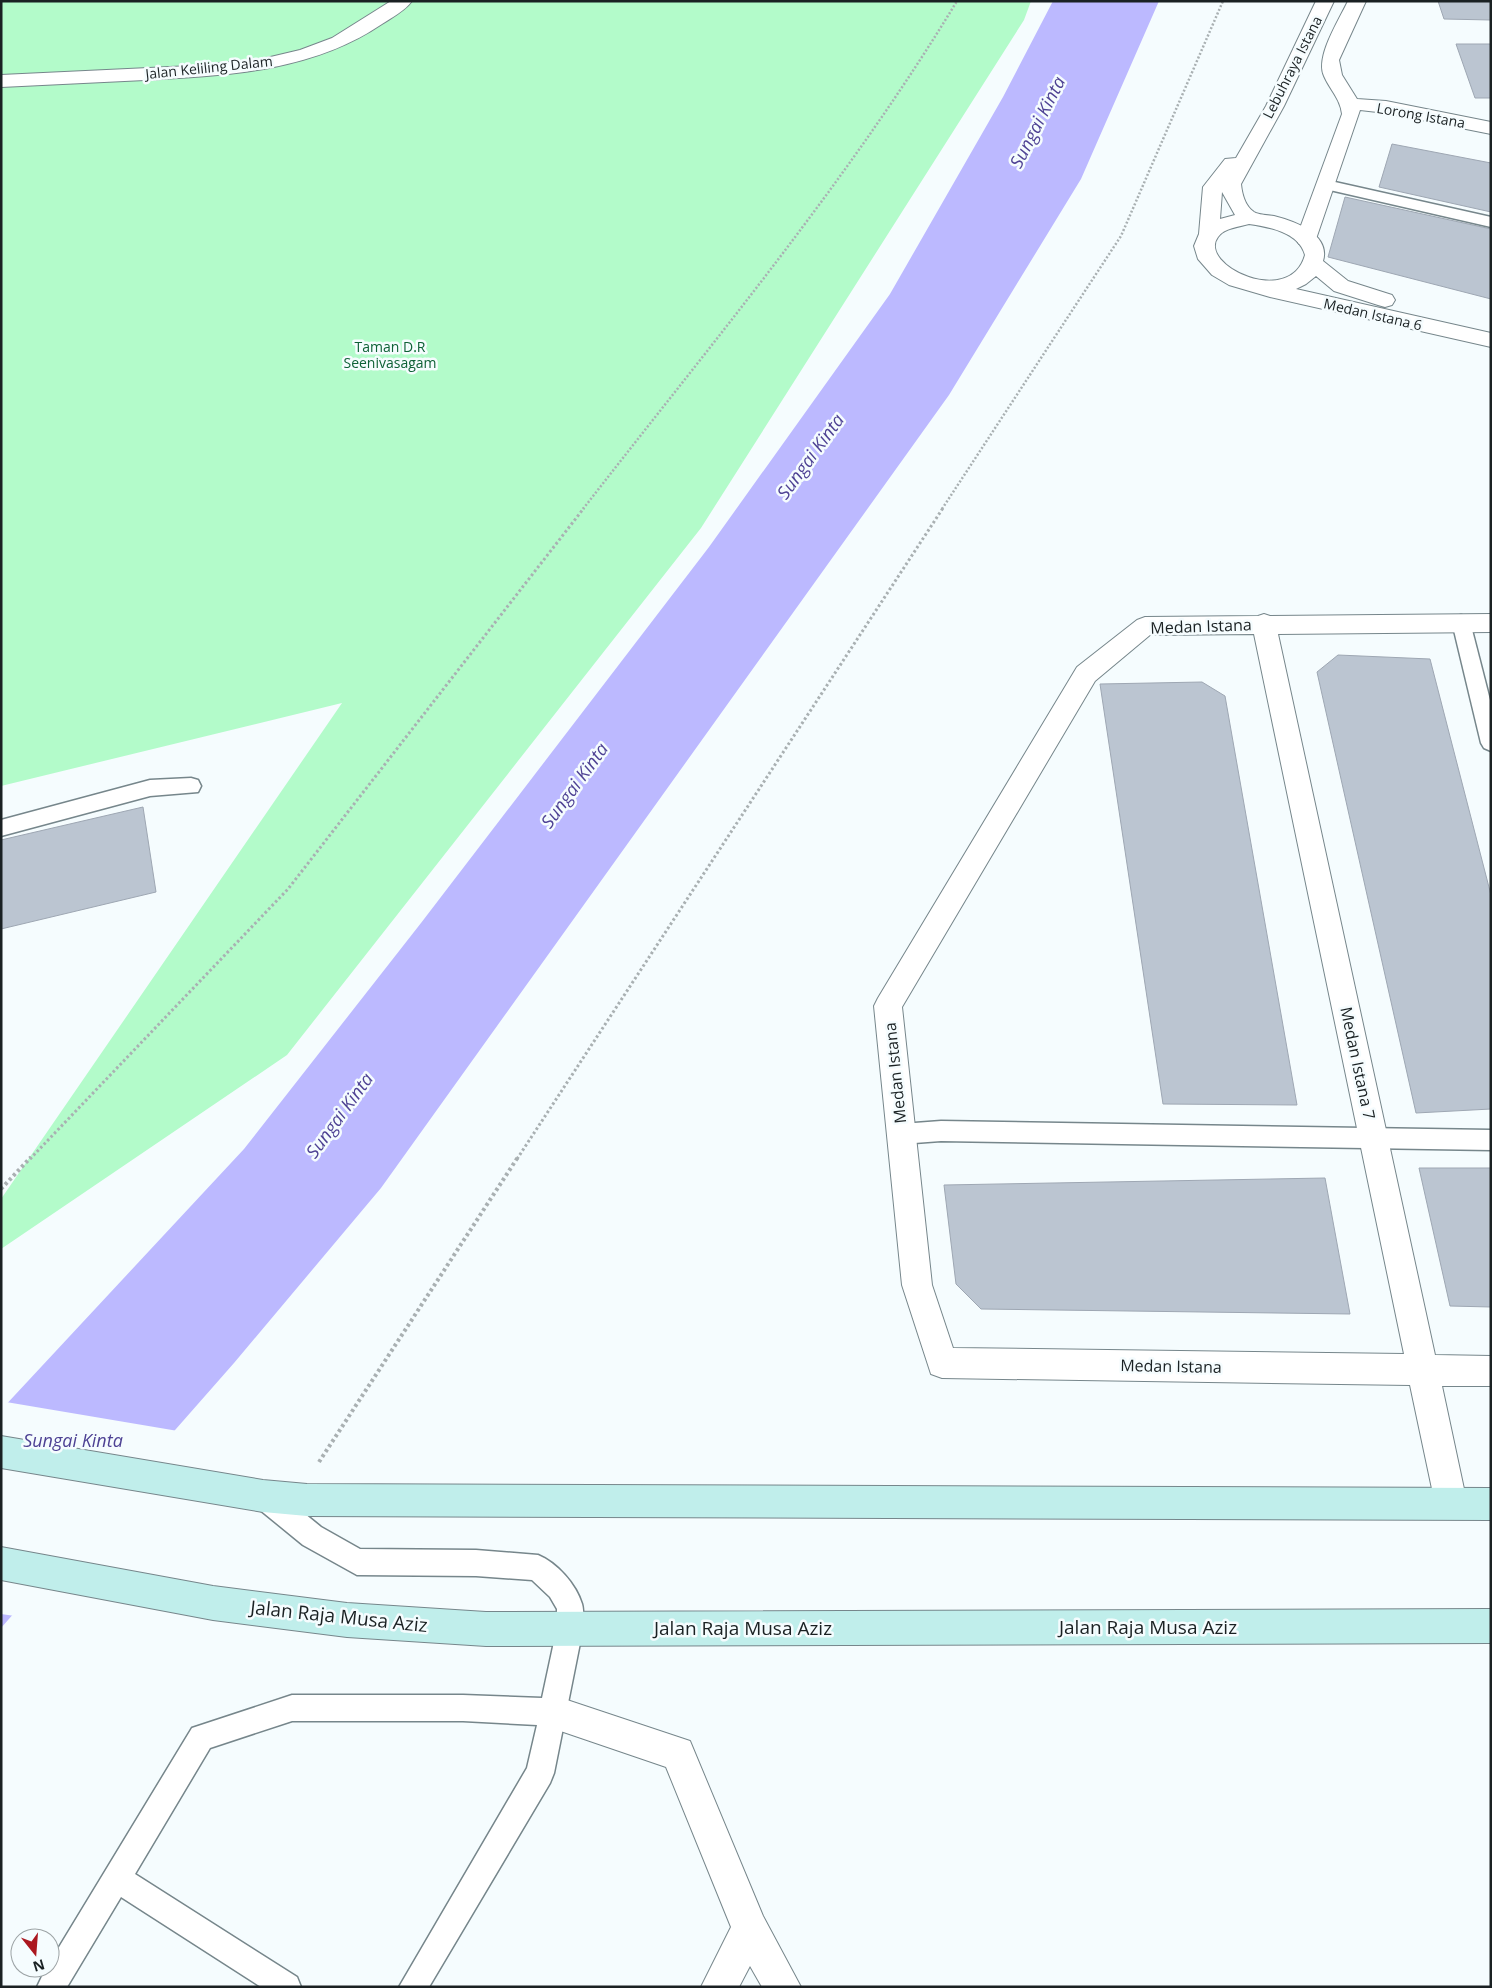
<svg xmlns="http://www.w3.org/2000/svg" width="1492" height="1988" viewBox="0 0 1492 1988" font-family="'Open Sans',sans-serif">
<style>
.green{fill:#b3fbca}
.water{fill:#bcb9ff}
.pier{fill:#f5fcfe}
.building{fill:#bbc5d1;stroke:#9ea7b3}
.lines{fill:none;stroke-linecap:round;stroke-linejoin:round}
.service-casing{stroke:#76868b;stroke-width:3}
.minor-casing{stroke:#76868b;stroke-width:2}
.tertiary-casing{stroke:#76868b;stroke-width:2}
.secondary-casing{stroke:#76868b;stroke-width:2}
.path-far2{stroke:#a9b0b2;stroke-width:2.5;stroke-dasharray:2 2;stroke-linecap:butt}
.path-far1{stroke:#a9b0b2;stroke-width:3;stroke-dasharray:2.5 2.5;stroke-linecap:butt}
.path{stroke:#a9b0b2;stroke-width:4;stroke-dasharray:3 3;stroke-linecap:butt}
.service{fill:#fff;fill-rule:evenodd}
.minor{fill:#fff;fill-rule:evenodd}
.tertiary{fill:#fff;fill-rule:evenodd}
.secondary{fill:#c0eeeb;fill-rule:evenodd}
.labels{text-anchor:middle;dominant-baseline:central;stroke-width:5;stroke-linejoin:round;paint-order:stroke}
.far-street-label{font-size:14px;fill:#1a2123;stroke:#f5fcfe}
.far-park-label{font-size:14px;fill:#0e6136;stroke:#f5fcfe}
.street-label{font-size:16px;fill:#1a2123;stroke:#f5fcfe}
.water-label{font-size:18px;font-style:italic;fill:#4e4294;stroke:#f5fcfe}
.near-street-label{font-size:19px;fill:#1a2123;stroke:#f5fcfe}
</style>
<rect width="100%" height="100%" fill="#f5fcfe"/>
<path class="green" d="M1 1H1031L1024 20 701 528 287 1055 1 1249V1199L342 703 1 786Z"/>
<path class="water" d="M1053 1H1159L1081 179 949 395 381 1188 234 1363 1 1628V1410L244 1149 421 923 709 547 890 294 1003 97Z"/>
<path class="pier" d="M6 1402 178 1431 15 1616 1 1614V1407Z"/>
<g class="building">
<path d="M1438 1H1491V20L1444 19Z"/>
<path d="M1456 44H1491V98H1475Z"/>
<path d="M1392 144 1491 163V212L1379 187Z"/>
<path d="M1345 197 1491 229V299L1328 257Z"/>
<path d="M1338 655 1430 659 1491 895V1109L1416 1113 1317 672Z"/>
<path d="M1202 682 1225 696 1297 1105 1163 1104 1100 684Z"/>
<path d="M143 807 156 892 1 929V840Z"/>
<path d="M1419 1168H1491V1307L1450 1306Z"/>
<path d="M1325 1178 1350 1314 981 1309 956 1284 944 1185Z"/>
</g>
<g class="lines">
<defs>
<g id="service">
<path d="M1326 180 1491 217V227L1321 188 1318 185 1321 182Z"/>
<path d="M1461 615 1468 617 1470 622 1491 704V751L1484 748 1481 743 1452 622 1454 617Z"/>
<path d="M191 778 198 780 201 786 198 792 150 796 1 836V820L150 780Z"/>
<path d="M941 1121 1491 1130V1150L941 1141 901 1144 893 1141 890 1134 893 1127 901 1124Z"/>
<path d="M263 1483 272 1487 321 1527 360 1549 476 1550 538 1555C557 1563 576 1584 582 1604 584 1611 583 1621 583 1628L554 1773 550 1783 429 1987H399L527 1768 537 1725 463 1721H292L210 1748 135 1874 297 1977 301 1987H261L121 1897 67 1987H37L46 1968H50V1962L192 1728 292 1695H463L542 1698 557 1628V1609L550 1597 532 1580 476 1576 357 1575 303 1545 254 1505 250 1496 254 1487Z"/>
</g>
<g id="minor">
<path d="M391 1H412C405 11 391 18 382 24 311 72 228 75 145 80 97 82 49 85 1 87V75L191 66 262 59 300 50 332 38Z"/>
<path d="M1348 1H1366L1339 60 1342 75 1357 99 1386 101 1491 122V134L1386 113 1360 110 1316 239 1313 244 1306 245 1299 244 1296 239 1342 114C1340 98 1330 90 1324 76 1315 57 1339 20 1348 1Z"/>
<path d="M1264 614 1270 616 1491 614V632L1278 634 1435 1355 1491 1356V1386H1442L1467 1503 1462 1514 1451 1519 1440 1514 1435 1503 1410 1385 942 1378 931 1374 902 1285 874 1006 878 998 1077 667 1137 620 1145 617 1258 616ZM1254 634 1404 1354 953 1348 932 1285 902 1007 1095 681 1150 635Z"/>
<path d="M552 1695 690 1741 763 1916 801 1987H762L750 1966 739 1987H701L731 1927 666 1767 540 1724 535 1712 540 1700Z"/>
</g>
<path id="tertiary" d="M1316 1H1334L1284 106 1241 184C1242 194 1245 206 1254 212 1259 215 1268 215 1274 216 1294 221 1331 234 1323 261L1348 281 1392 295 1395 300 1392 305 1385 307 1378 305 1334 291 1316 276 1306 284 1296 289 1491 333V347L1270 297 1229 285 1212 275 1198 259 1194 246 1199 234 1203 187 1225 159 1236 158 1266 106ZM1222 192 1235 215 1220 219ZM1249 224C1269 227 1299 232 1305 255 1290 309 1197 265 1218 237 1224 228 1239 227 1249 224Z"/>
<g id="secondary">
<path d="M1 1436 263 1480 307 1484 1491 1488V1520L307 1516 263 1512 1 1468Z"/>
<path d="M1 1547 213 1586 347 1603 486 1612 1491 1609V1643L486 1646 347 1637 213 1620 1 1580Z"/>
</g>
</defs>
<use href="#service" class="service-casing"/>
<use href="#minor" class="minor-casing"/>
<use href="#tertiary" class="tertiary-casing"/>
<use href="#secondary" class="secondary-casing"/>
<g class="path-far2">
<path d="M583 509C712 343 848 181 957 1"/>
<path d="M942 509 1121 236 1223 1"/>
</g>
<g class="path-far1">
<path d="M30 1159 288 889 584 508"/>
<path d="M517 1159 943 508"/>
</g>
<g class="path">
<path d="M1 1189 31 1157"/>
<path d="M319 1462 518 1157"/>
</g>
<use href="#service" class="service"/>
<use href="#minor" class="minor"/>
<use href="#tertiary" class="tertiary"/>
<use href="#secondary" class="secondary"/>
</g>
<g class="labels">
<g class="far-street-label">
<text transform="translate(209 67) rotate(-6)">Jalan Keliling Dalam</text>
<text transform="translate(1292 67) rotate(-63)">Lebuhraya Istana</text>
<text transform="translate(1421 115) rotate(10)">Lorong Istana</text>
<text transform="translate(1373 314) rotate(13)">Medan Istana 6</text>
</g>
<g class="far-park-label">
<text x="390" y="346">Taman D.R<tspan x="390" dy="16">Seenivasagam</tspan></text>
</g>
<g class="street-label">
<text transform="translate(1201 626) rotate(-2)">Medan Istana</text>
<text transform="translate(1358 1063) rotate(78)">Medan Istana 7</text>
<text transform="translate(895 1073) rotate(-96)">Medan Istana</text>
<text transform="translate(1171 1366) rotate(1)">Medan Istana</text>
</g>
<g class="water-label">
<text transform="translate(1037 122) rotate(-63)">Sungai Kinta</text>
<text transform="translate(810 456) rotate(-54)">Sungai Kinta</text>
<text transform="translate(574 785) rotate(-54)">Sungai Kinta</text>
<text transform="translate(339 1115) rotate(-54)">Sungai Kinta</text>
<text x="73" y="1440">Sungai Kinta</text>
</g>
<g class="near-street-label">
<text transform="translate(339 1616) rotate(6)">Jalan Raja Musa Aziz</text>
<text x="1148" y="1627">Jalan Raja Musa Aziz</text>
<text x="743" y="1628">Jalan Raja Musa Aziz</text>
</g>
</g>
<rect width="1492" height="1988" fill="none" stroke="#1a2123" stroke-width="5"/>
<g transform="translate(35 1953) rotate(163)"><circle r="24" fill="#f5fcfe" stroke="#9da4a6"/>
<path d="M0-4L9 19L0 12L-9 19Z" fill="#ab171f"/>
<text y="-8" font-size="14" font-weight="bold" text-anchor="middle" fill="#1a2123">N</text>
</g>
</svg>
